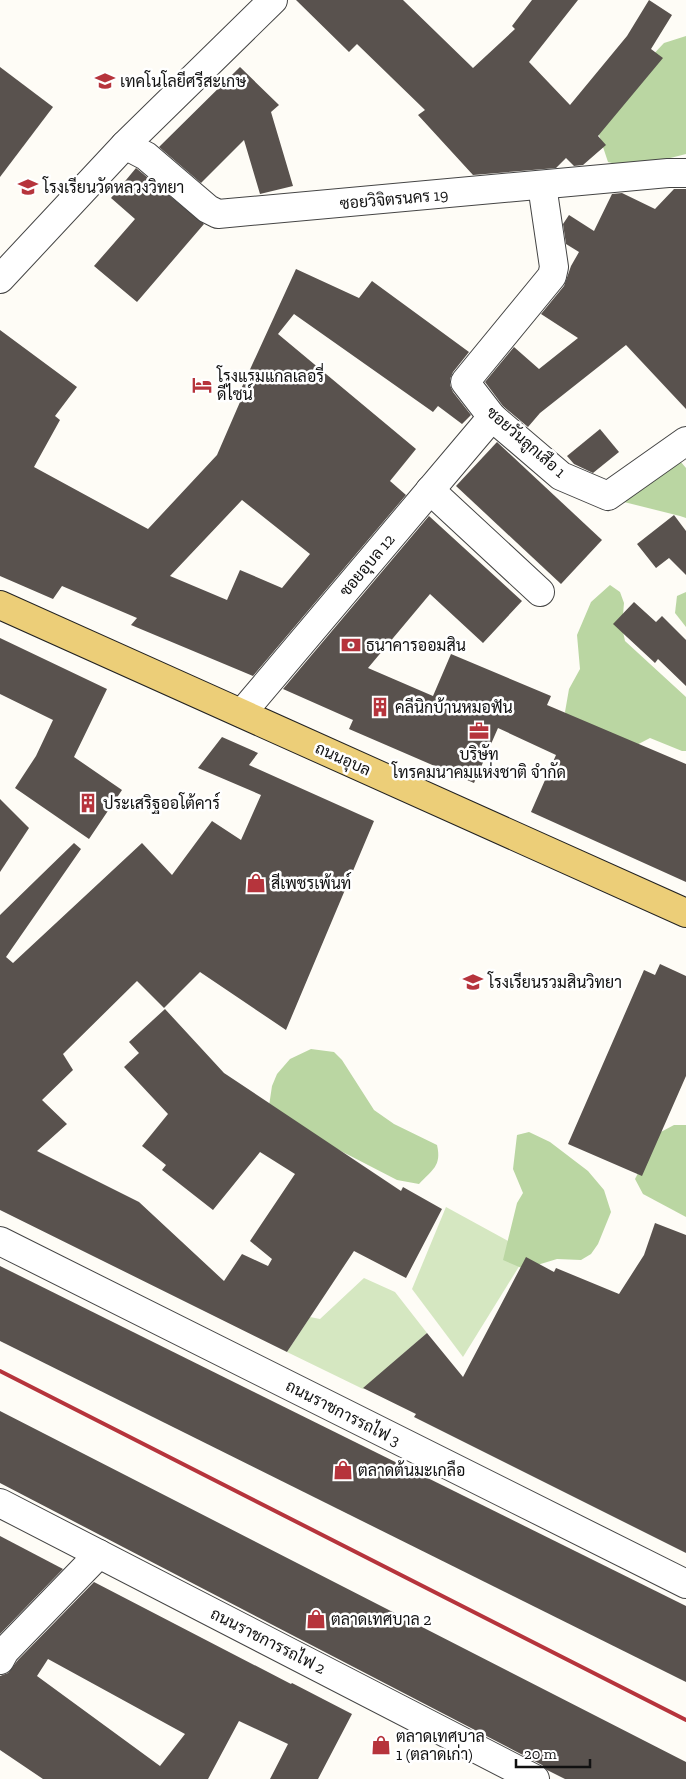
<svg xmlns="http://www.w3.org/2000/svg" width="686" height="1779" viewBox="0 0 686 1779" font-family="'Zilla Slab',Sarabun,serif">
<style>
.green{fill:#d5e7c1}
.forest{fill:#bad6a2}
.building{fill:#59524e;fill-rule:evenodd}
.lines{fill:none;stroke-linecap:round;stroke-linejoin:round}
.minor-casing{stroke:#444;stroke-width:30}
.major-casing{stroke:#222;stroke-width:30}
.minor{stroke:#fff;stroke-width:28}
.major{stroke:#ecce78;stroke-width:28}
.rail{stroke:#b6343c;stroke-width:4}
.labels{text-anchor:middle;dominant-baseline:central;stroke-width:5;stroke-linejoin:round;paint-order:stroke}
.poi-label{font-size:16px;fill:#111;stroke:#fff;text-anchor:start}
.street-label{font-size:16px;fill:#111;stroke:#fff}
</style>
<rect width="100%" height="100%" fill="#fefcf6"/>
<g class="green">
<path d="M446 1207 528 1252 463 1357 412 1289Z"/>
<path d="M364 1278 395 1292 427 1333 363 1389 287 1352 310 1317 320 1319Z"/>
</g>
<g class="forest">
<path d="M686 36V154L631 168 608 162 597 129 608 103 664 43Z"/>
<path d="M680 461 686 468V518L680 516 624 502Z"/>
<path d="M610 585 620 592 624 603 622 627 625 641 686 697V751H682L650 738 629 749 578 744 565 712 569 689 580 669 577 635 591 602Z"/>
<path d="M686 592V627L675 613 677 596Z"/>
<path d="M311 1049 334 1052 342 1060 374 1110 394 1124 437 1145C442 1166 432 1170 419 1184L397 1180 275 1117 269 1106 272 1086 277 1074 290 1059Z"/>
<path d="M674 1125H686V1217L643 1194 635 1179 659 1133Z"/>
<path d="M529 1132 550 1142 588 1171 604 1190 611 1212 598 1244 591 1254 581 1260 557 1259 524 1269 503 1260 517 1203 523 1193 513 1169 517 1135Z"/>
</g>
<g class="building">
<path d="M296 0H403L473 68 515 29 512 26 532 0H578L529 62 570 105 627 36 649 0 672 15 651 49 663 58 598 136 606 145 583 165 574 166 566 158 556 168 473 175 418 115 425 110 357 44 349 52Z"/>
<path d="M0 67 53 107 0 177Z"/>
<path d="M240 67 279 105 271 112 293 186 260 194 244 140 201 183 159 147Z"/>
<path d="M136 168 204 224 137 302 94 266 135 219 111 198Z"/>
<path d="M674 189H686V409L626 345 540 413 528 427 503 406 485 382 514 347 539 369 578 338 541 314 564 286 571 266 579 252 566 244 563 224 569 215 594 231 612 194 622 193 655 209Z"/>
<path d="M296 269 359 298 372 281 469 352 453 372 450 379V385L453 392 471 415 462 424 438 406 433 412 294 314 278 334 416 449 390 481 406 495 253 676 131 625 137 618 62 586 53 599 0 576V330L77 387 55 416 60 420 34 467 148 529 217 455 240 402 236 400ZM242 500 310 554 282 588 240 570 227 600 170 576Z"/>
<path d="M600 429 619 452 593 473 574 464 567 456Z"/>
<path d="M497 442 602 540 561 584 456 486Z"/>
<path d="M674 515 686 531V575L669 558 656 568 637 544Z"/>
<path d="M429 516 522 601 483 643 430 594 368 668 433 696 451 654 551 696 547 705 686 764V882L531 812 556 755 498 728 474 783 349 729 353 720 283 689Z"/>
<path d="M634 602 656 622 662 616 686 640V686L658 659 655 663 613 624Z"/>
<path d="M0 638 107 689 74 757 122 790 89 839 15 788 36 756 53 720 0 694Z"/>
<path d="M222 737 258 753 249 765 374 821 286 1030 200 972 164 1008 137 981 63 1054 73 1070 42 1100 67 1124 37 1151 139 1202 224 1281 242 1254 268 1266 272 1259 250 1241 295 1174 260 1152 213 1210 162 1170 166 1165 142 1146 168 1114 124 1067 139 1053 129 1042 165 1009 224 1073 401 1191 403 1187 442 1209 406 1278 354 1251 287 1352 0 1210V915L74 843 81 849 6 957 13 963 142 843 172 875 212 821 241 840 261 795 198 768Z"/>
<path d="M0 799 29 828 0 872Z"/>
<path d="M660 964 686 976V1076L642 1176 568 1144 644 970 655 975Z"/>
<path d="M655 1223 686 1235V1553L414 1417 416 1414 363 1388 427 1333 463 1377 526 1257 554 1272 556 1268 619 1294 644 1255Z"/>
<path d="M0 1266 686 1606V1682L0 1341Z"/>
<path d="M0 1411 686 1762V1779H565L547 1770 542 1765 0 1483Z"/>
<path d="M0 1536 63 1569 0 1634Z"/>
<path d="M94 1582 291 1684 292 1683 352 1714 318 1779H270L288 1744 239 1721 208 1779H43L0 1750V1676L8 1673 18 1660ZM48 1659 185 1734 160 1766 37 1676Z"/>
</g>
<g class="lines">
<defs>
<g id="minor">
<path d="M125 145 146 156 208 209 218 214 668 173H686"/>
<path d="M542 185 554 267 552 276 465 382 492 417 561 476 608 496 686 441"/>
<path d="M0 279 125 145 273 0"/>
<path d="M430 490 540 592"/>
<path d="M242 713 492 417"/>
<path d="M0 1241 686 1584"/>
<path d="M0 1503 535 1779"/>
<path d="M0 1660 5 1651 99 1554"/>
</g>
<path id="major" d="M0 605 686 913"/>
</defs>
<use href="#minor" class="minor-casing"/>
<use href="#major" class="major-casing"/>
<use href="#minor" class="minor"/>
<use href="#major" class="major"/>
<path class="rail" d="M0 1371 686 1720"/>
</g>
<defs>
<symbol id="university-bare" viewBox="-9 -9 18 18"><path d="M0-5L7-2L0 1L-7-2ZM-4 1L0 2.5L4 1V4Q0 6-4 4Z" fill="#b6343c" stroke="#fff" stroke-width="2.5" paint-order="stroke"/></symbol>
<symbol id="school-bare" viewBox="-9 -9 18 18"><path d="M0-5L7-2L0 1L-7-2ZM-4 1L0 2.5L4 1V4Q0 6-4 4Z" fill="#b6343c" stroke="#fff" stroke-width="2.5" paint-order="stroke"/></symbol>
<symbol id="hotel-bare" viewBox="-9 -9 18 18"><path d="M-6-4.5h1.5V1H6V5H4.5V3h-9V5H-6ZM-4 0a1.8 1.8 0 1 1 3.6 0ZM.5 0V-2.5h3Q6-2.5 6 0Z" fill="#b6343c" stroke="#fff" stroke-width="2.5" paint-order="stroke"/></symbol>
<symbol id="bank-bare" viewBox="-9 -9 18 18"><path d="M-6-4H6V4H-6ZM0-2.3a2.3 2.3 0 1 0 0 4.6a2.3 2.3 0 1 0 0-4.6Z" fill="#b6343c" stroke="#fff" stroke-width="2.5" paint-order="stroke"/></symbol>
<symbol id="building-bare" viewBox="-9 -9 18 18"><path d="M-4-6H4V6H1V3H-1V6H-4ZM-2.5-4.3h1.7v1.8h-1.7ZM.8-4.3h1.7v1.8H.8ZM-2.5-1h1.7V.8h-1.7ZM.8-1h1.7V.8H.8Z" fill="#b6343c" stroke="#fff" stroke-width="2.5" paint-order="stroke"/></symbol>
<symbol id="office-bare" viewBox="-9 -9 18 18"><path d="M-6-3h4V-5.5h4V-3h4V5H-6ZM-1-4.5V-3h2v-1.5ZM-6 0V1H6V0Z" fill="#b6343c" stroke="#fff" stroke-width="2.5" paint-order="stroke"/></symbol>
<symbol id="shop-bare" viewBox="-9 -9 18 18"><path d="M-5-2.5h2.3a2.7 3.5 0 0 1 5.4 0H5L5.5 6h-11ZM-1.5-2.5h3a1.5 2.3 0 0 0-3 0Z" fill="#b6343c" stroke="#fff" stroke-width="2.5" paint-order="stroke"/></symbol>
</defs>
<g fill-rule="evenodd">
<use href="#university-bare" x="91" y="67" width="28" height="28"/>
<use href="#school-bare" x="14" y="173" width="28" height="28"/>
<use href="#hotel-bare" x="188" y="371" width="28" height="28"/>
<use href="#bank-bare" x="337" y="631" width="28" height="28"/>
<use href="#building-bare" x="366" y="693" width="28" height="28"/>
<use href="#office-bare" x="465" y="717" width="28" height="28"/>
<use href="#building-bare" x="74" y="789" width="28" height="28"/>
<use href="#shop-bare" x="242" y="869" width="28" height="28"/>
<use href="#school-bare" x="459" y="968" width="28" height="28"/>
<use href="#shop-bare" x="329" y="1456" width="28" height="28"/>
<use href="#shop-bare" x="302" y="1605" width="28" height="28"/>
<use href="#shop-bare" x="367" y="1731" width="28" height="28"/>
</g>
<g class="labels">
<g class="poi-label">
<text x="120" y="81">เทคโนโลยีศรีสะเกษ</text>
<text x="43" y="187">โรงเรียนวัดหลวงวิทยา</text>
<text x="217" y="376">โรงแรมแกลเลอรี่<tspan x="217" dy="18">ดีไซน์</tspan></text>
<text x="366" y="645">ธนาคารออมสิน</text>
<text x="395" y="707">คลีนิกบ้านหมอฟัน</text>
<text x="479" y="754" text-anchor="middle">บริษัท<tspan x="479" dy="18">โทรคมนาคมแห่งชาติ จำกัด</tspan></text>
<text x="103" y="803">ประเสริฐออโต้คาร์</text>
<text x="271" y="883">สีเพชรเพ้นท์</text>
<text x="488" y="982">โรงเรียนรวมสินวิทยา</text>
<text x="358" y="1470">ตลาดต้นมะเกลือ</text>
<text x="331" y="1619">ตลาดเทศบาล 2</text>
<text x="396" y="1736">ตลาดเทศบาล<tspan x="396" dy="18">1 (ตลาดเก่า)</tspan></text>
</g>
<g class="street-label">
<text transform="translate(394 199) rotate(-5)">ซอยวิจิตรนคร 19</text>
<text transform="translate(526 442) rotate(41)">ซอยวันลูกเสือ 1</text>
<text transform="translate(367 565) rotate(-50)">ซอยอุบล 12</text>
<text transform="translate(343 759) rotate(24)">ถนนอุบล</text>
<text transform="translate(343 1413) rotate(27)">ถนนราชการรถไฟ 3</text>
<text transform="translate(268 1641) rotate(27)">ถนนราชการรถไฟ 2</text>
</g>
</g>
<path d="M516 1759v8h74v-8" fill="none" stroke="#111111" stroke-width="2.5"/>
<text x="524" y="1759" font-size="15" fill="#111111" stroke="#ffffff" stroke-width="4" paint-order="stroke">20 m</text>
</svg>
